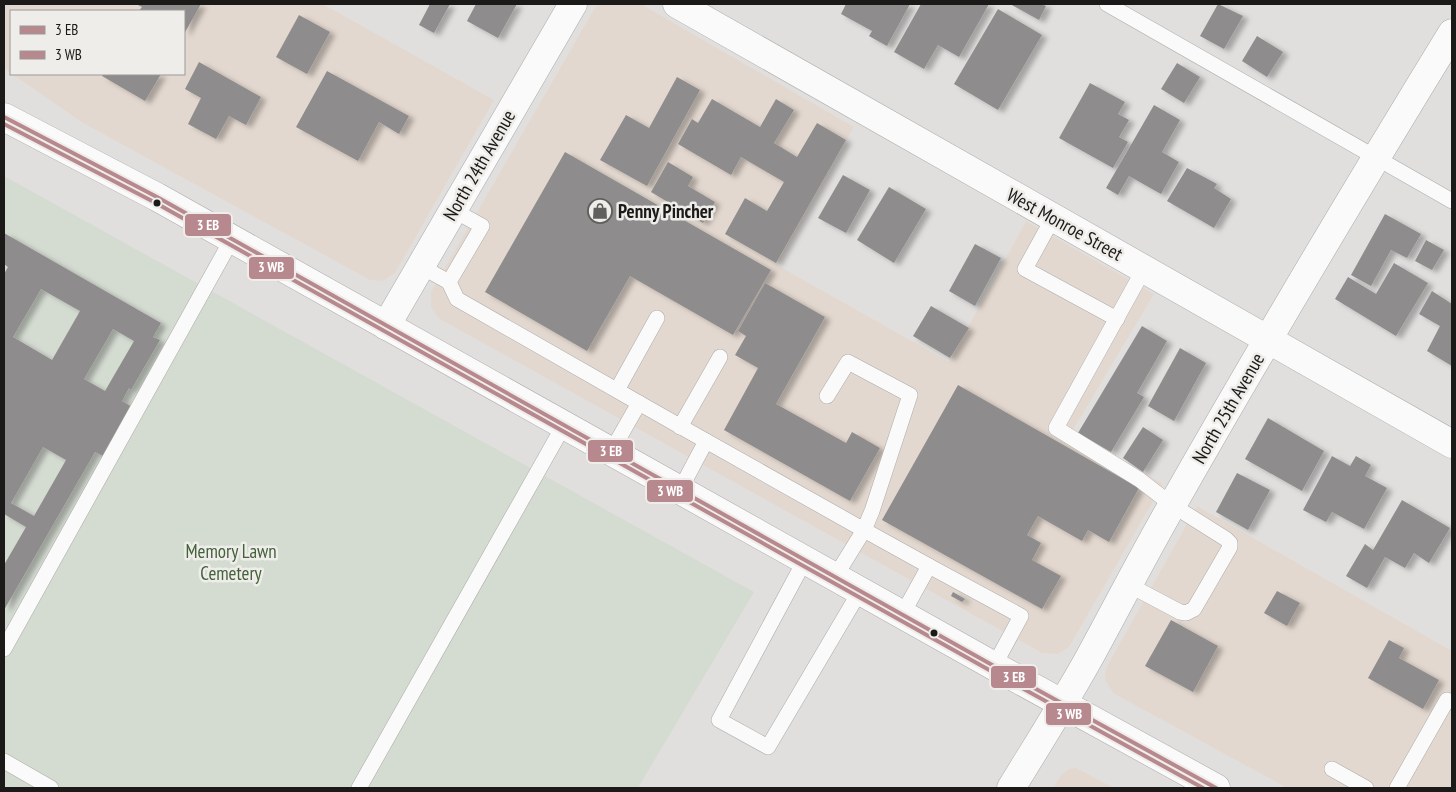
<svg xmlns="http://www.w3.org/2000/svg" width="1456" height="792" viewBox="0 0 1456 792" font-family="'PT Sans Narrow',sans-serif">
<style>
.commercial{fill:#e3d8cf}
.green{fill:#d4dbd1}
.building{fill:#8e8c8c;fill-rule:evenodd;filter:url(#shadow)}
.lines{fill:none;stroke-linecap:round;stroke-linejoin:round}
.service-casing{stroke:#acaba9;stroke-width:16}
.minor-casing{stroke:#acaba9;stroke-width:29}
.primary-casing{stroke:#acaba9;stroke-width:29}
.service{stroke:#fafafa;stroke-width:15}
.minor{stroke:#fafafa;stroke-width:28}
.primary{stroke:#fafafa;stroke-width:28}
.bus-1-casing{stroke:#efede9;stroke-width:8}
.bus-2-casing{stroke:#efede9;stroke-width:8}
.bus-1{stroke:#b7888e;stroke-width:4}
.bus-2{stroke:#b7888e;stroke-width:4}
.bus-dot{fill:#1b1a19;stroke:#efede9;stroke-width:2}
.labels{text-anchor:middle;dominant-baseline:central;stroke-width:5;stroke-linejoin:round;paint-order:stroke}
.street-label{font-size:19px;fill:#1b1a19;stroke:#efede9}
.poi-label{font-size:19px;font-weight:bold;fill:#1b1a19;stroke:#efede9;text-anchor:start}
.park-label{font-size:19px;fill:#43613a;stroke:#efede9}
.line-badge{stroke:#efede9;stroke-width:2}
.badge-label{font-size:14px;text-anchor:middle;font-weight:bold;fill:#fff}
</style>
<defs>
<filter id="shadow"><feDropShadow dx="5.5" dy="3" stdDeviation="2.5" flood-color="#0004"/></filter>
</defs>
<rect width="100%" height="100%" fill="#e1dfdd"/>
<g class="commercial">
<path d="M4 4H323L494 100 395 273 383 281 370 280 83 123 12 74H184V11H11V73L4 68Z"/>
<path d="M597 4H641L854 127 777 265 949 362 1026 221 1154 294 1073 430 1163 484 1069 647 1058 654 1042 653 438 318 431 307V292Z"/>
<path d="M1197 506 1452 651V788H1287L1113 693 1105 680 1106 668Z"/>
<path d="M1076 768 1114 788H1053L1061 775 1069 769Z"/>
</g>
<path class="green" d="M4 176 754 592 638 788H4Z"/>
<g class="building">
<path d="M136 4H201L184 34V11H139L142 7Z"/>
<path d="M430 4H450L434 33 419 25Z"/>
<path d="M476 4H517L498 38 467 21Z"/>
<path d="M846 4H910L887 46 869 36 872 31 841 14Z"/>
<path d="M921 4H989L959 57 938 45 924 69 894 52Z"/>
<path d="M1010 4H1041L1046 6 1039 20Z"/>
<path d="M1218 4 1243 16 1224 49 1200 36Z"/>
<path d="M998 9 1042 35 998 110 954 84Z"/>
<path d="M299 15 330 32 307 74 276 57Z"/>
<path d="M1257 36 1283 52 1267 77 1242 61Z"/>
<path d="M199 62 261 97 246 125 229 116 216 139 188 124 201 98 185 89Z"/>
<path d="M1177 63 1200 77 1184 103 1161 89Z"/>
<path d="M327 71 409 116 399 134 379 122 358 161 296 127Z"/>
<path d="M103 74H161L145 101 102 76Z"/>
<path d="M677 77 700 90 647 186 600 160 626 115 649 128Z"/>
<path d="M1090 83 1125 102 1118 114 1129 120 1119 137 1128 142 1113 168 1059 138Z"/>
<path d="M712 99 760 127 776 99 794 110 774 143 797 157 817 123 846 140 776 263 725 234 745 198 767 211 784 182 741 157 731 175 678 144 692 119 698 123Z"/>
<path d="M1154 105 1180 120 1162 152 1179 162 1161 194 1129 176 1118 195 1106 188Z"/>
<path d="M565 152 771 270 733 335 630 276 587 351 485 292Z"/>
<path d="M668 162 693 177 688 186 715 202 703 223 651 192Z"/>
<path d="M1187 168 1217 184 1214 188 1231 199 1214 228 1167 201Z"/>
<path d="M843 175 870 190 846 233 818 218Z"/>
<path d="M889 187 926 209 894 263 857 240Z"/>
<path d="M1385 214 1421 234 1407 258 1391 250 1371 286 1351 275Z"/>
<path d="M4 233 161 323 153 337 160 340 131 390 129 388 122 401 132 407 103 456 95 452 4 610V565L26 527 4 514V274L8 267 4 264ZM41 289 80 311 52 360 13 337ZM113 329 134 341 105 391 84 379ZM43 447 66 460 34 516 11 503Z"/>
<path d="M1426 240 1444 250 1432 270 1415 261Z"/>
<path d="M975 244 1001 258 975 306 949 291Z"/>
<path d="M1394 263 1428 283 1396 336 1335 299 1348 277 1376 294Z"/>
<path d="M765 283 825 317 776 404 846 443 852 432 880 448 850 501 724 430 758 368 735 355 746 336 738 331Z"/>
<path d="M1432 291 1452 304V366L1427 351 1440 326 1419 314Z"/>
<path d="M931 306 969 328 950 358 913 336Z"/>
<path d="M1142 326 1167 341 1137 393 1144 397 1111 452 1078 433Z"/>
<path d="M1180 348 1206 363 1174 421 1148 406Z"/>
<path d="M958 385 1139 488 1109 542 1088 530 1082 541 1038 516 1027 535 1041 543 1032 560 1061 576 1042 609 882 520Z"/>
<path d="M1268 418 1324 451 1302 491 1245 459Z"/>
<path d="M1143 427 1163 440 1143 472 1123 458Z"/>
<path d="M1332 456 1350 466 1356 456 1371 465 1365 476 1387 488 1364 529 1332 512 1326 522 1303 510Z"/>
<path d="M1237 473 1270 490 1248 530 1216 512Z"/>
<path d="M1402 500 1450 528 1429 563 1414 553 1405 568 1385 557 1367 588 1346 576 1365 544 1373 550Z"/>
<path d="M1277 591 1300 603 1287 626 1264 613Z"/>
<path d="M953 592 965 599 962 602 951 596Z"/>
<path d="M1171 620 1218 646 1193 692 1145 666Z"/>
<path d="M1389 640 1404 648 1399 658 1439 680 1423 709 1368 678Z"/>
</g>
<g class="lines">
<defs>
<g id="service">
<path d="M1107 4 1452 201"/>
<path d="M453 210 482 226 449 282 457 299 639 403"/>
<path d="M1053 218 1025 269 1117 319"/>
<path d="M420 266 449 282"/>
<path d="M617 390 657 318"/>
<path d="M680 427 720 357"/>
<path d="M611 452 639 403 706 441"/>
<path d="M680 490 706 441 864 530 872 511 910 395 848 362 827 396"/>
<path d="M805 560 719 720 768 747 860 591"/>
<path d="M835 577 864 530 929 566"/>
<path d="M1129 585 1180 612 1186 613 1194 609 1230 547V543L1226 539 1172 505 1140 480 1056 428 1144 269"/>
<path d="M902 615 929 566 1021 616 994 666"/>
<path d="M4 649 232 239"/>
<path d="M4 761 51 788"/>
<path d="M1332 769 1366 788"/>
<path d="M359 788 564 425"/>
<path d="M1397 788 1447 700"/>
</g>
<g id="minor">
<path d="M677 4 1452 444"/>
<path d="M386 326 573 4"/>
<path d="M1011 788C1037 746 1064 703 1088 660 1117 607 1144 554 1174 502 1264 344 1357 188 1452 33"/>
</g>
<path id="primary" d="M4 117 157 197 994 666 1216 788"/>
</defs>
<use href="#service" class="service-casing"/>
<use href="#minor" class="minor-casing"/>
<use href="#primary" class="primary-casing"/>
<use href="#service" class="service"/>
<use href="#minor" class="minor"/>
<use href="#primary" class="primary"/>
<defs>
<path id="bus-1" d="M4 117 157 197 994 666 1216 788"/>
<path id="bus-2" d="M4 124 154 202 991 671 1203 788"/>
</defs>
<use href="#bus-1" class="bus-1-casing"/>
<use href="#bus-2" class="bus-2-casing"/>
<use href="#bus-1" class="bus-1"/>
<use href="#bus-2" class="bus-2"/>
</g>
<defs>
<symbol id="shop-ring" viewBox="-11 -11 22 22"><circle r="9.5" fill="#efede9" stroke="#605f5e" stroke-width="1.5"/><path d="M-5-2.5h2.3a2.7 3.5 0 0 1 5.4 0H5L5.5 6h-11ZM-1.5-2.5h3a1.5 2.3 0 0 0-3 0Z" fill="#605f5e"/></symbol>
</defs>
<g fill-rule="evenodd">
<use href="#shop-ring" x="586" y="197" width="28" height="28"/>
</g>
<g class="bus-dot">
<circle cx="157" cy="203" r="4.5"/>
<circle cx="934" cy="633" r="4.5"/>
</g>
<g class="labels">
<g class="street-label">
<text transform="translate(479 165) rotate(-60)">North 24th Avenue</text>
<text transform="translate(1065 224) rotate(29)">West Monroe Street</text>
<text transform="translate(1228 408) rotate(-60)">North 25th Avenue</text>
</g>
<g class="poi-label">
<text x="618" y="211">Penny Pincher</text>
</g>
<g class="park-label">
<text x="231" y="551">Memory Lawn<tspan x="231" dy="22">Cemetery</tspan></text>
</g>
</g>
<g class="line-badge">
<rect x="184" y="213" width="48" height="24" rx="5" fill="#b7888e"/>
<rect x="248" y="256" width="47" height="24" rx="5" fill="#b7888e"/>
<rect x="587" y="439" width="47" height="24" rx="5" fill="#b7888e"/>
<rect x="646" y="479" width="48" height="24" rx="5" fill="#b7888e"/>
<rect x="990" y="665" width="47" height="24" rx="5" fill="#b7888e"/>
<rect x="1045" y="702" width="47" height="24" rx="5" fill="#b7888e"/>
</g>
<g class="badge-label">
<text x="208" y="230">3 EB</text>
<text x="271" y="272">3 WB</text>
<text x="611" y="456">3 EB</text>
<text x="670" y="496">3 WB</text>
<text x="1014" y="682">3 EB</text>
<text x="1069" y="719">3 WB</text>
</g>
<rect width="1456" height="792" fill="none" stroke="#1b1a19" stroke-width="10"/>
<rect x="10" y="10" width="175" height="65" fill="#efede9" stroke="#9a9996"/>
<rect x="20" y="26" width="25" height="8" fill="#b7888e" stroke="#9a9996"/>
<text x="55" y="35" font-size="15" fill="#1b1a19">3 EB</text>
<rect x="20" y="51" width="25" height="8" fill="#b7888e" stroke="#9a9996"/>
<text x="55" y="60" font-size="15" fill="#1b1a19">3 WB</text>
</svg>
